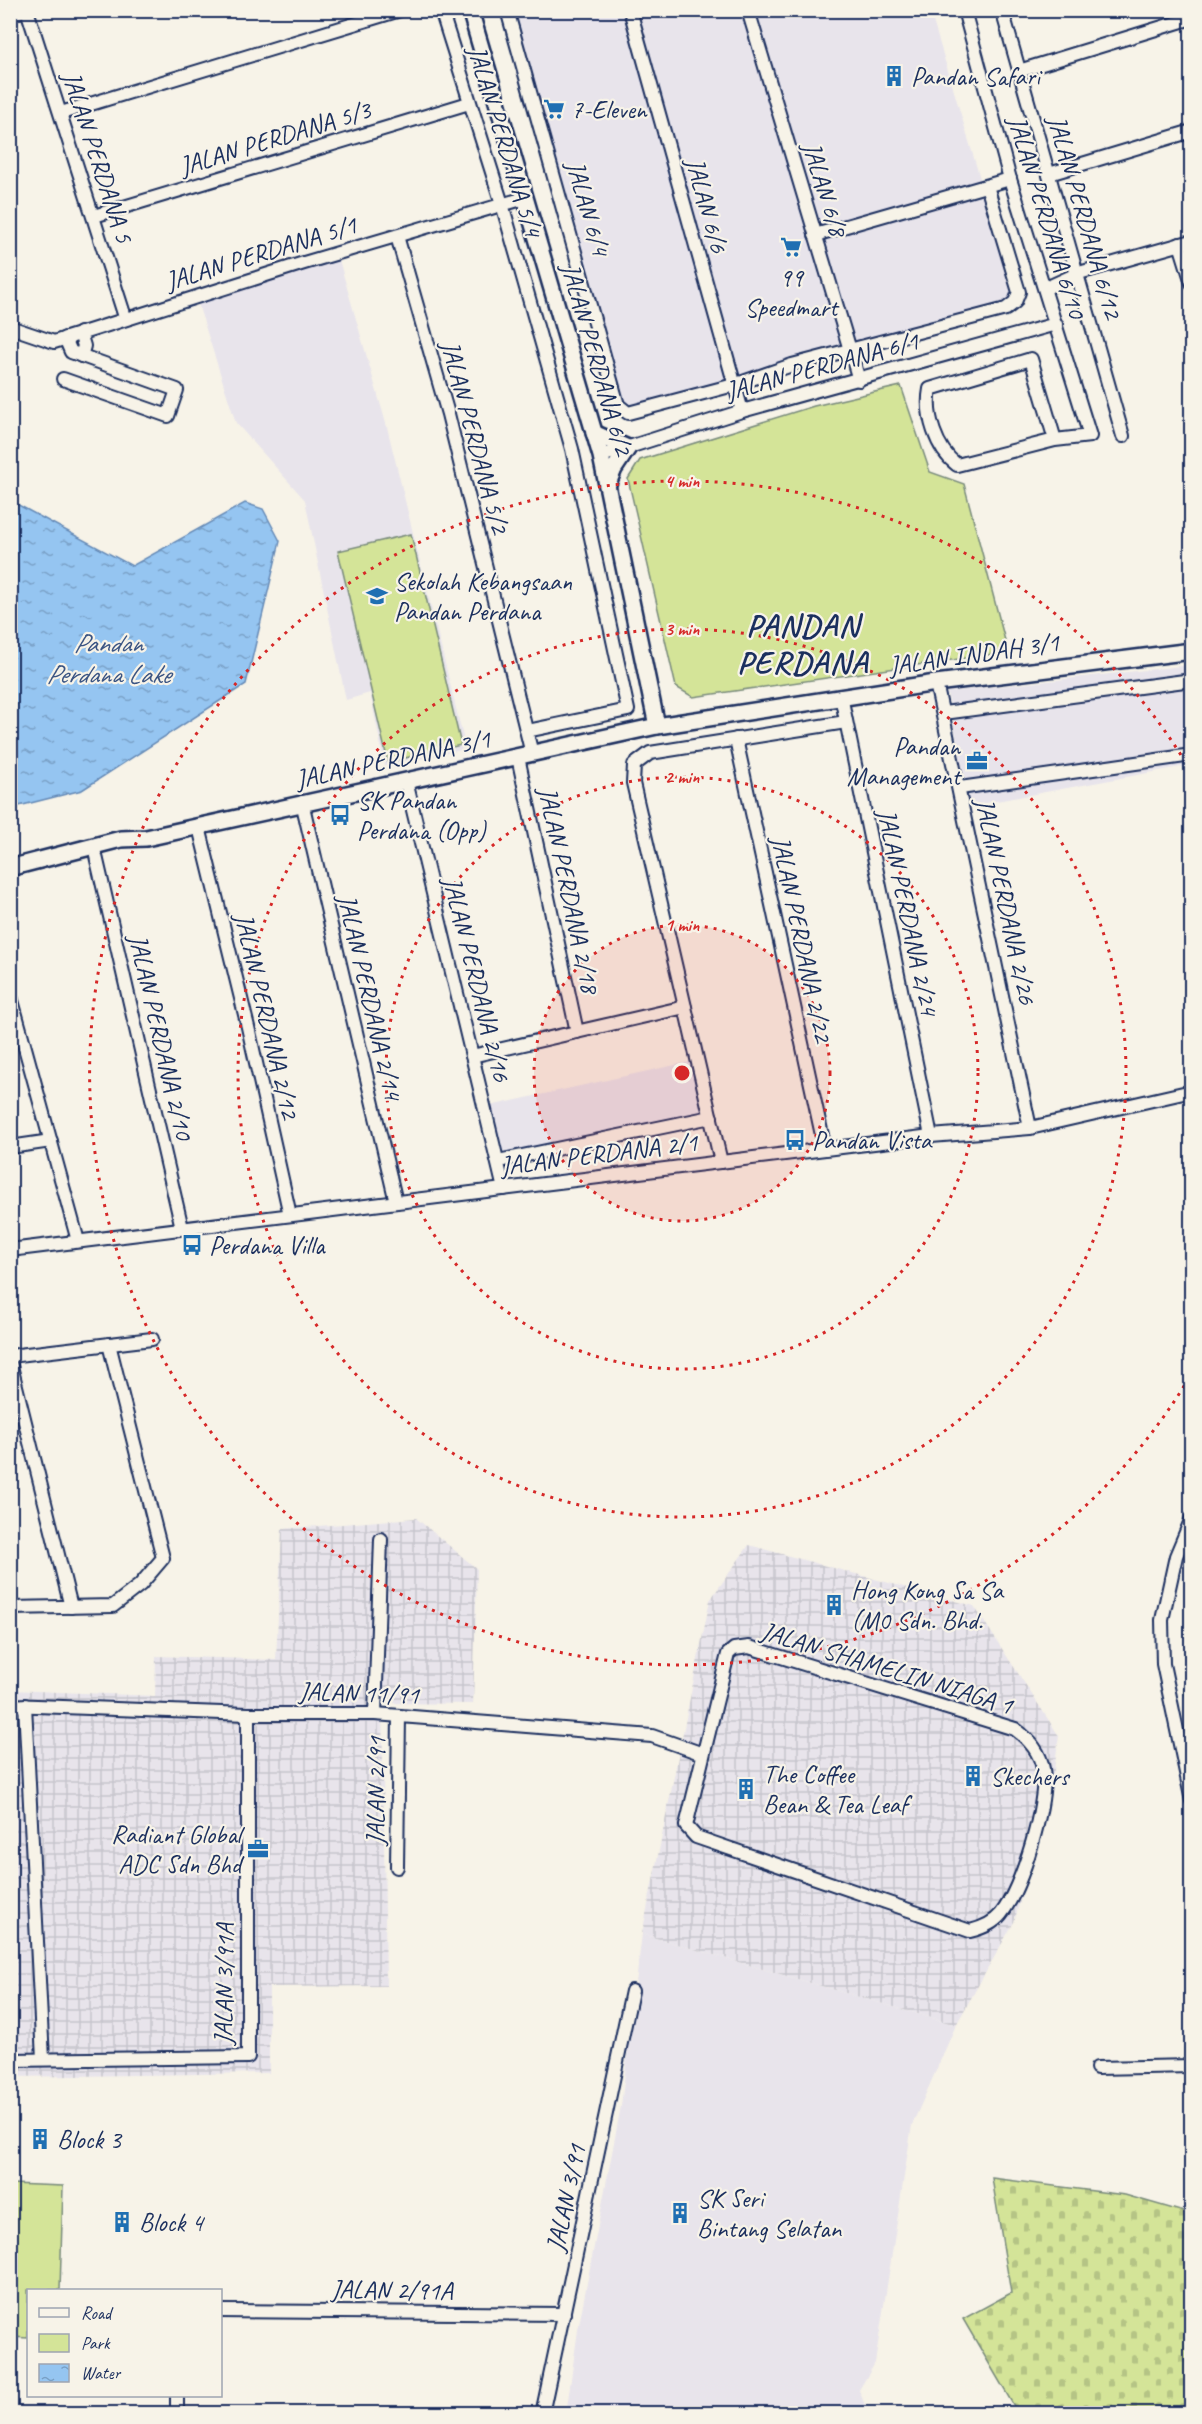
<svg xmlns="http://www.w3.org/2000/svg" width="1202" height="2424" viewBox="0 0 1202 2424" font-family="Caveat,sans-serif">
<style>
.built{fill:#e8e4eb}
.industrial{fill:url(#industrial-grid)}
.forest{fill:url(#forest-firs);stroke:#788a7b;stroke-width:1.5}
.cemetery{fill:url(#cemetery-stones);stroke:#788a7b;stroke-width:1.5}
.park{fill:#d4e498;stroke:#788a7b;stroke-width:1.5}
.water{fill:url(#water-ripples);stroke:#6489b6;stroke-width:1.5}
.lines{fill:none;stroke-linecap:round;stroke-linejoin:round}
.minor-casing{stroke:#1b2f5e;stroke-width:16}
.tertiary-casing{stroke:#1b2f5e;stroke-width:20}
.minor{stroke:#f7f3e8;stroke-width:12}
.tertiary{stroke:#f7f3e8;stroke-width:15}
.ring{fill:none;stroke:#d62828;stroke-width:3;stroke-dasharray:3 6}
.labels{text-anchor:middle;dominant-baseline:central;stroke-width:4.5;stroke-linejoin:round;paint-order:stroke}
.poi-label{font-size:26px;fill:#1b2f5e;stroke:#f7f3e8;text-anchor:start}
.street-label{font-size:26px;fill:#1b2f5e;stroke:#f7f3e8}
.water-label{font-size:27px;font-style:italic;fill:#3a5483;stroke:#f7f3e8}
.district-label{font-size:32px;font-weight:bold;letter-spacing:1.5px;fill:#1b2f5e;stroke:#f7f3e8}
.centre{fill:#d62828;stroke:#f7f3e8;stroke-width:3}
.ring-label{font-size:18px;text-anchor:middle;font-weight:bold;fill:#d62828;stroke:#f7f3e8;stroke-width:4.5;stroke-linejoin:round;paint-order:stroke}
</style>
<defs>
<pattern id="industrial-grid" width="8" height="8" patternUnits="userSpaceOnUse" patternTransform="scale(1.5)"><rect width="8" height="8" fill="#e8e4eb"/><path d="M0 4h8M4 0v8" fill="none" stroke="#c6c4cc"/></pattern>
<pattern id="forest-firs" width="22" height="20" patternUnits="userSpaceOnUse" patternTransform="scale(1.5)"><rect width="22" height="20" fill="#d4e498"/><path d="M5 1l3.5 6h-7zM16 11l3.5 6h-7z" fill="#b5c485"/></pattern>
<pattern id="cemetery-stones" width="16" height="16" patternUnits="userSpaceOnUse" patternTransform="scale(1.5)"><rect width="16" height="16" fill="#d4e498"/><path d="M2 7V4a2 2 0 0 1 4 0v3zM10 15v-3a2 2 0 0 1 4 0v3z" fill="#b5c485"/></pattern>
<pattern id="water-ripples" width="26" height="14" patternUnits="userSpaceOnUse" patternTransform="scale(1.5)"><rect width="26" height="14" fill="#95c5f1"/><path d="M2 4q2-2 4 0t4 0M15 11q2-2 4 0t4 0" fill="none" stroke="#79a0c6"/></pattern>
</defs>
<rect width="100%" height="100%" fill="#f7f3e8"/>
<filter id="ink" filterUnits="userSpaceOnUse"><feTurbulence type="fractalNoise" baseFrequency=".0167" numOctaves="2"/><feDisplacementMap in="SourceGraphic" scale="12" xChannelSelector="R" yChannelSelector="G"/><feConvolveMatrix kernelMatrix="1 2 1 2 8 2 1 2 1" color-interpolation-filters="sRGB"/></filter>
<g filter="url(#ink)">
<g class="built">
<path d="M511 11H930L1014 292 1010 300 1005 305 629 408 623 402 572 217Z"/>
<path d="M339 260 387 427 466 749 385 766 370 693 346 700 305 500 236 423 198 304Z"/>
<path d="M1191 665V765L970 806 947 692Z"/>
<path d="M693 1061 704 1114 503 1155 490 1106Z"/>
<path d="M642 1934 956 2025 912 2125 875 2363 859 2390 868 2413 566 2414 578 2330 621 2106Z"/>
</g>
<g class="industrial">
<path d="M416 1518 477 1569 473 1704 382 1703 386 1986 269 1987V2073L11 2077V1690L155 1696 156 1656 276 1660 282 1529Z"/>
<path d="M749 1545 974 1606 1059 1736 1050 1797 1014 1922 956 2025 642 1934 710 1600Z"/>
</g>
<path class="forest" d="M1191 1631 1192 1709H1191L1184 1692Z"/>
<path class="cemetery" d="M992 2178 1125 2195 1191 2214V2413H1018L963 2319 1011 2293Z"/>
<g class="park">
<path d="M901 386 930 472 964 484 1008 652 693 697 676 687 628 479 640 460 814 406Z"/>
<path d="M411 534 461 745 388 762 338 551Z"/>
<path d="M11 2184 63 2186 60 2290H28V2338L11 2337Z"/>
</g>
<path class="water" d="M11 501 132 566 245 503 263 509 280 541 246 684 82 790 11 808Z"/>
<g class="lines">
<defs>
<g id="minor">
<path d="M27 10 125 317"/>
<path d="M441 10 502 204 572 449 628 710 527 731"/>
<path d="M507 10 618 405 628 413 734 385 792 365 1006 309 1015 302 1019 292 987 186"/>
<path d="M630 10 742 411"/>
<path d="M748 10 859 380"/>
<path d="M964 10 1010 179 1090 436 1055 440 957 465C936 449 925 415 930 389L1031 359 1055 440"/>
<path d="M1002 10 1123 436"/>
<path d="M10 15 25 10"/>
<path d="M1019 71 1192 18"/>
<path d="M61 113 400 10"/>
<path d="M1049 174 1192 131"/>
<path d="M94 216 469 103"/>
<path d="M815 235 1010 179"/>
<path d="M397 236 448 414 532 754"/>
<path d="M1180 244 1192 283"/>
<path d="M1046 288 1079 273 1192 241"/>
<path d="M10 327 54 342 304 263 525 198"/>
<path d="M80 333 84 346 81 356"/>
<path d="M63 379 168 416 177 390 71 352 65 338"/>
<path d="M601 456 742 411 1056 324"/>
<path d="M936 683 1030 1128"/>
<path d="M841 696 931 1136"/>
<path d="M944 713 1192 680"/>
<path d="M736 739 825 1149"/>
<path d="M518 757 577 1032"/>
<path d="M406 781 504 1189"/>
<path d="M960 788 1192 755"/>
<path d="M302 802 396 1202"/>
<path d="M199 827 248 1027 290 1215"/>
<path d="M96 856 182 1228"/>
<path d="M10 993 78 1241"/>
<path d="M472 1056 685 1007"/>
<path d="M10 1147 51 1141"/>
<path d="M498 1161 711 1117"/>
<path d="M721 1162 633 783 634 765 650 753 846 722"/>
<path d="M10 1250 931 1136 1030 1128 1192 1091"/>
<path d="M10 1356 152 1339"/>
<path d="M10 1362 71 1607"/>
<path d="M1192 1518 1176 1556 1162 1620 1163 1664 1192 1801"/>
<path d="M10 1608 113 1606 140 1585 163 1558 109 1344"/>
<path d="M749 1647 1015 1729C1029 1739 1040 1752 1043 1769 1048 1802 1022 1888 1001 1914 993 1924 982 1928 970 1931L696 1837 686 1826 728 1654 734 1649Z"/>
<path d="M10 1705 248 1714H375L652 1736 703 1754"/>
<path d="M25 1705 43 2059"/>
<path d="M375 1714 381 1539"/>
<path d="M397 1867 399 1716"/>
<path d="M10 2060 248 2057V1714"/>
<path d="M1097 2068 1192 2066"/>
<path d="M220 2311 564 2314"/>
<path d="M177 2414V2396"/>
<path d="M542 2414 632 1991"/>
</g>
<g id="tertiary">
<path d="M470 10 601 456 657 726"/>
<path d="M594 433 628 448 614 469 607 486"/>
<path d="M13 867 121 839 146 838 657 726 936 683 1192 651"/>
</g>
</defs>
<use href="#minor" class="minor-casing"/>
<use href="#tertiary" class="tertiary-casing"/>
<use href="#minor" class="minor"/>
<use href="#tertiary" class="tertiary"/>
</g>
</g>
<circle cx="682" cy="1073" r="148" fill="#d62828" fill-opacity=".12"/>
<g class="ring">
<circle cx="682" cy="1073" r="148"/>
<circle cx="682" cy="1073" r="296"/>
<circle cx="682" cy="1073" r="444"/>
<path d="M1189 1378A592 592 0 1 1 1189 768"/>
</g>
<defs>
<symbol id="building-bare" viewBox="-9 -9 18 18"><path d="M-4-6H4V6H1V3H-1V6H-4ZM-2.5-4.3h1.7v1.8h-1.7ZM.8-4.3h1.7v1.8H.8ZM-2.5-1h1.7V.8h-1.7ZM.8-1h1.7V.8H.8Z" fill="#1f6fb2" stroke="#f7f3e8" stroke-width="2.5" paint-order="stroke"/></symbol>
<symbol id="supermarket-bare" viewBox="-9 -9 18 18"><path d="M-6-5.5h2.5l.6 2H6L4.5 2H-2.5L-4.4-4H-6ZM-1.5 3.2a1.3 1.3 0 1 0 .1 0ZM3 3.2a1.3 1.3 0 1 0 .1 0Z" fill="#1f6fb2" stroke="#f7f3e8" stroke-width="2.5" paint-order="stroke"/></symbol>
<symbol id="school-bare" viewBox="-9 -9 18 18"><path d="M0-5L7-2L0 1L-7-2ZM-4 1L0 2.5L4 1V4Q0 6-4 4Z" fill="#1f6fb2" stroke="#f7f3e8" stroke-width="2.5" paint-order="stroke"/></symbol>
<symbol id="office-bare" viewBox="-9 -9 18 18"><path d="M-6-3h4V-5.5h4V-3h4V5H-6ZM-1-4.5V-3h2v-1.5ZM-6 0V1H6V0Z" fill="#1f6fb2" stroke="#f7f3e8" stroke-width="2.5" paint-order="stroke"/></symbol>
<symbol id="bus-bare" viewBox="-9 -9 18 18"><path d="M-5-6H5V4H4V6H2V4H-2V6H-4V4H-5ZM-3.5-4V0h7V-4ZM-3.5 1.2v1.5H-2V1.2ZM2 1.2v1.5H3.5V1.2Z" fill="#1f6fb2" stroke="#f7f3e8" stroke-width="2.5" paint-order="stroke"/></symbol>
</defs>
<g fill-rule="evenodd">
<use href="#building-bare" x="879" y="61" width="30" height="30"/>
<use href="#supermarket-bare" x="539" y="94" width="30" height="30"/>
<use href="#supermarket-bare" x="776" y="232" width="30" height="30"/>
<use href="#school-bare" x="362" y="581" width="30" height="30"/>
<use href="#office-bare" x="962" y="746" width="30" height="30"/>
<use href="#bus-bare" x="325" y="800" width="30" height="30"/>
<use href="#bus-bare" x="780" y="1125" width="30" height="30"/>
<use href="#bus-bare" x="177" y="1230" width="30" height="30"/>
<use href="#building-bare" x="819" y="1590" width="30" height="30"/>
<use href="#building-bare" x="958" y="1761" width="30" height="30"/>
<use href="#building-bare" x="731" y="1774" width="30" height="30"/>
<use href="#office-bare" x="243" y="1834" width="30" height="30"/>
<use href="#building-bare" x="25" y="2124" width="30" height="30"/>
<use href="#building-bare" x="665" y="2198" width="30" height="30"/>
<use href="#building-bare" x="107" y="2207" width="30" height="30"/>
</g>
<g class="labels">
<g class="poi-label">
<text x="911" y="76">Pandan Safari</text>
<text x="571" y="109">7-Eleven</text>
<text x="791" y="277" text-anchor="middle">99<tspan x="791" dy="30">Speedmart</tspan></text>
<text x="394" y="581">Sekolah Kebangsaan<tspan x="394" dy="30">Pandan Perdana</tspan></text>
<text x="960" y="746" text-anchor="end">Pandan<tspan x="960" dy="30">Management</tspan></text>
<text x="357" y="800">SK Pandan<tspan x="357" dy="30">Perdana (Opp)</tspan></text>
<text x="812" y="1140">Pandan Vista</text>
<text x="209" y="1245">Perdana Villa</text>
<text x="851" y="1590">Hong Kong Sa Sa<tspan x="851" dy="30">(M0 Sdn. Bhd.</tspan></text>
<text x="763" y="1774">The Coffee<tspan x="763" dy="30">Bean &amp; Tea Leaf</tspan></text>
<text x="990" y="1776">Skechers</text>
<text x="241" y="1834" text-anchor="end">Radiant Global<tspan x="241" dy="30">ADC Sdn Bhd</tspan></text>
<text x="57" y="2139">Block 3</text>
<text x="697" y="2198">SK Seri<tspan x="697" dy="30">Bintang Selatan</tspan></text>
<text x="139" y="2222">Block 4</text>
</g>
<g class="street-label">
<text transform="translate(275 138) rotate(-17)">JALAN PERDANA 5/3</text>
<text transform="translate(505 141) rotate(73)">JALAN PERDANA 5/4</text>
<text transform="translate(98 157) rotate(72)">JALAN PERDANA 5</text>
<text transform="translate(825 189) rotate(73)">JALAN 6/8</text>
<text transform="translate(707 205) rotate(75)">JALAN 6/6</text>
<text transform="translate(588 208) rotate(74)">JALAN 6/4</text>
<text transform="translate(1047 217) rotate(73)">JALAN PERDANA 6/10</text>
<text transform="translate(1085 217) rotate(74)">JALAN PERDANA 6/12</text>
<text transform="translate(261 253) rotate(-17)">JALAN PERDANA 5/1</text>
<text transform="translate(597 359) rotate(74)">JALAN PERDANA 6/2</text>
<text transform="translate(822 366) rotate(-15)">JALAN PERDANA 6/1</text>
<text transform="translate(475 437) rotate(75)">JALAN PERDANA 5/2</text>
<text transform="translate(974 654) rotate(-8)">JALAN INDAH 3/1</text>
<text transform="translate(393 759) rotate(-12)">JALAN PERDANA 3/1</text>
<text transform="translate(569 890) rotate(78)">JALAN PERDANA 2/18</text>
<text transform="translate(1006 901) rotate(78)">JALAN PERDANA 2/26</text>
<text transform="translate(908 912) rotate(78)">JALAN PERDANA 2/24</text>
<text transform="translate(802 939) rotate(78)">JALAN PERDANA 2/22</text>
<text transform="translate(477 979) rotate(76)">JALAN PERDANA 2/16</text>
<text transform="translate(370 997) rotate(77)">JALAN PERDANA 2/14</text>
<text transform="translate(267 1016) rotate(77)">JALAN PERDANA 2/12</text>
<text transform="translate(161 1037) rotate(77)">JALAN PERDANA 2/10</text>
<text transform="translate(599 1154) rotate(-7)">JALAN PERDANA 2/1</text>
<text transform="translate(887 1668) rotate(17)">JALAN SHAMELIN NIAGA 1</text>
<text transform="translate(359 1693) rotate(2)">JALAN 11/91</text>
<text transform="translate(376 1791) rotate(-89)">JALAN 2/91</text>
<text transform="translate(224 1984) rotate(-89)">JALAN 3/91A</text>
<text transform="translate(566 2198) rotate(-78)">JALAN 3/91</text>
<text transform="translate(392 2290) rotate(1)">JALAN 2/91A</text>
</g>
<g class="water-label">
<text x="108" y="643">Pandan<tspan x="108" dy="31">Perdana Lake</tspan></text>
</g>
<g class="district-label">
<text x="803" y="625">PANDAN<tspan x="803" dy="37">PERDANA</tspan></text>
</g>
</g>
<circle cx="682" cy="1073" r="9" class="centre"/>
<g class="ring-label">
<text x="682" y="487">4 min</text>
<text x="682" y="635">3 min</text>
<text x="682" y="783">2 min</text>
<text x="682" y="931">1 min</text>
</g>
<rect width="1202" height="2424" fill="none" stroke="#f7f3e8" stroke-width="36"/>
<rect x="18" y="18" width="1166" height="2388" fill="none" stroke="#1b2f5e" stroke-width="2" filter="url(#ink)"/>
<rect x="27" y="2289" width="195" height="108" fill="#f7f3e8" stroke="#9fa5b1" stroke-width="1.5"/>
<rect x="39" y="2308" width="30" height="9" fill="#f7f3e8" stroke="#9fa5b1" stroke-width="1.5"/>
<text x="81" y="2319" font-size="18" fill="#1b2f5e">Road</text>
<rect x="39" y="2334" width="30" height="18" fill="#d4e498" stroke="#9fa5b1" stroke-width="1.5"/>
<text x="81" y="2349" font-size="18" fill="#1b2f5e">Park</text>
<rect x="39" y="2364" width="30" height="18" fill="url(#water-ripples)" stroke="#9fa5b1" stroke-width="1.5"/>
<text x="81" y="2379" font-size="18" fill="#1b2f5e">Water</text>
</svg>
